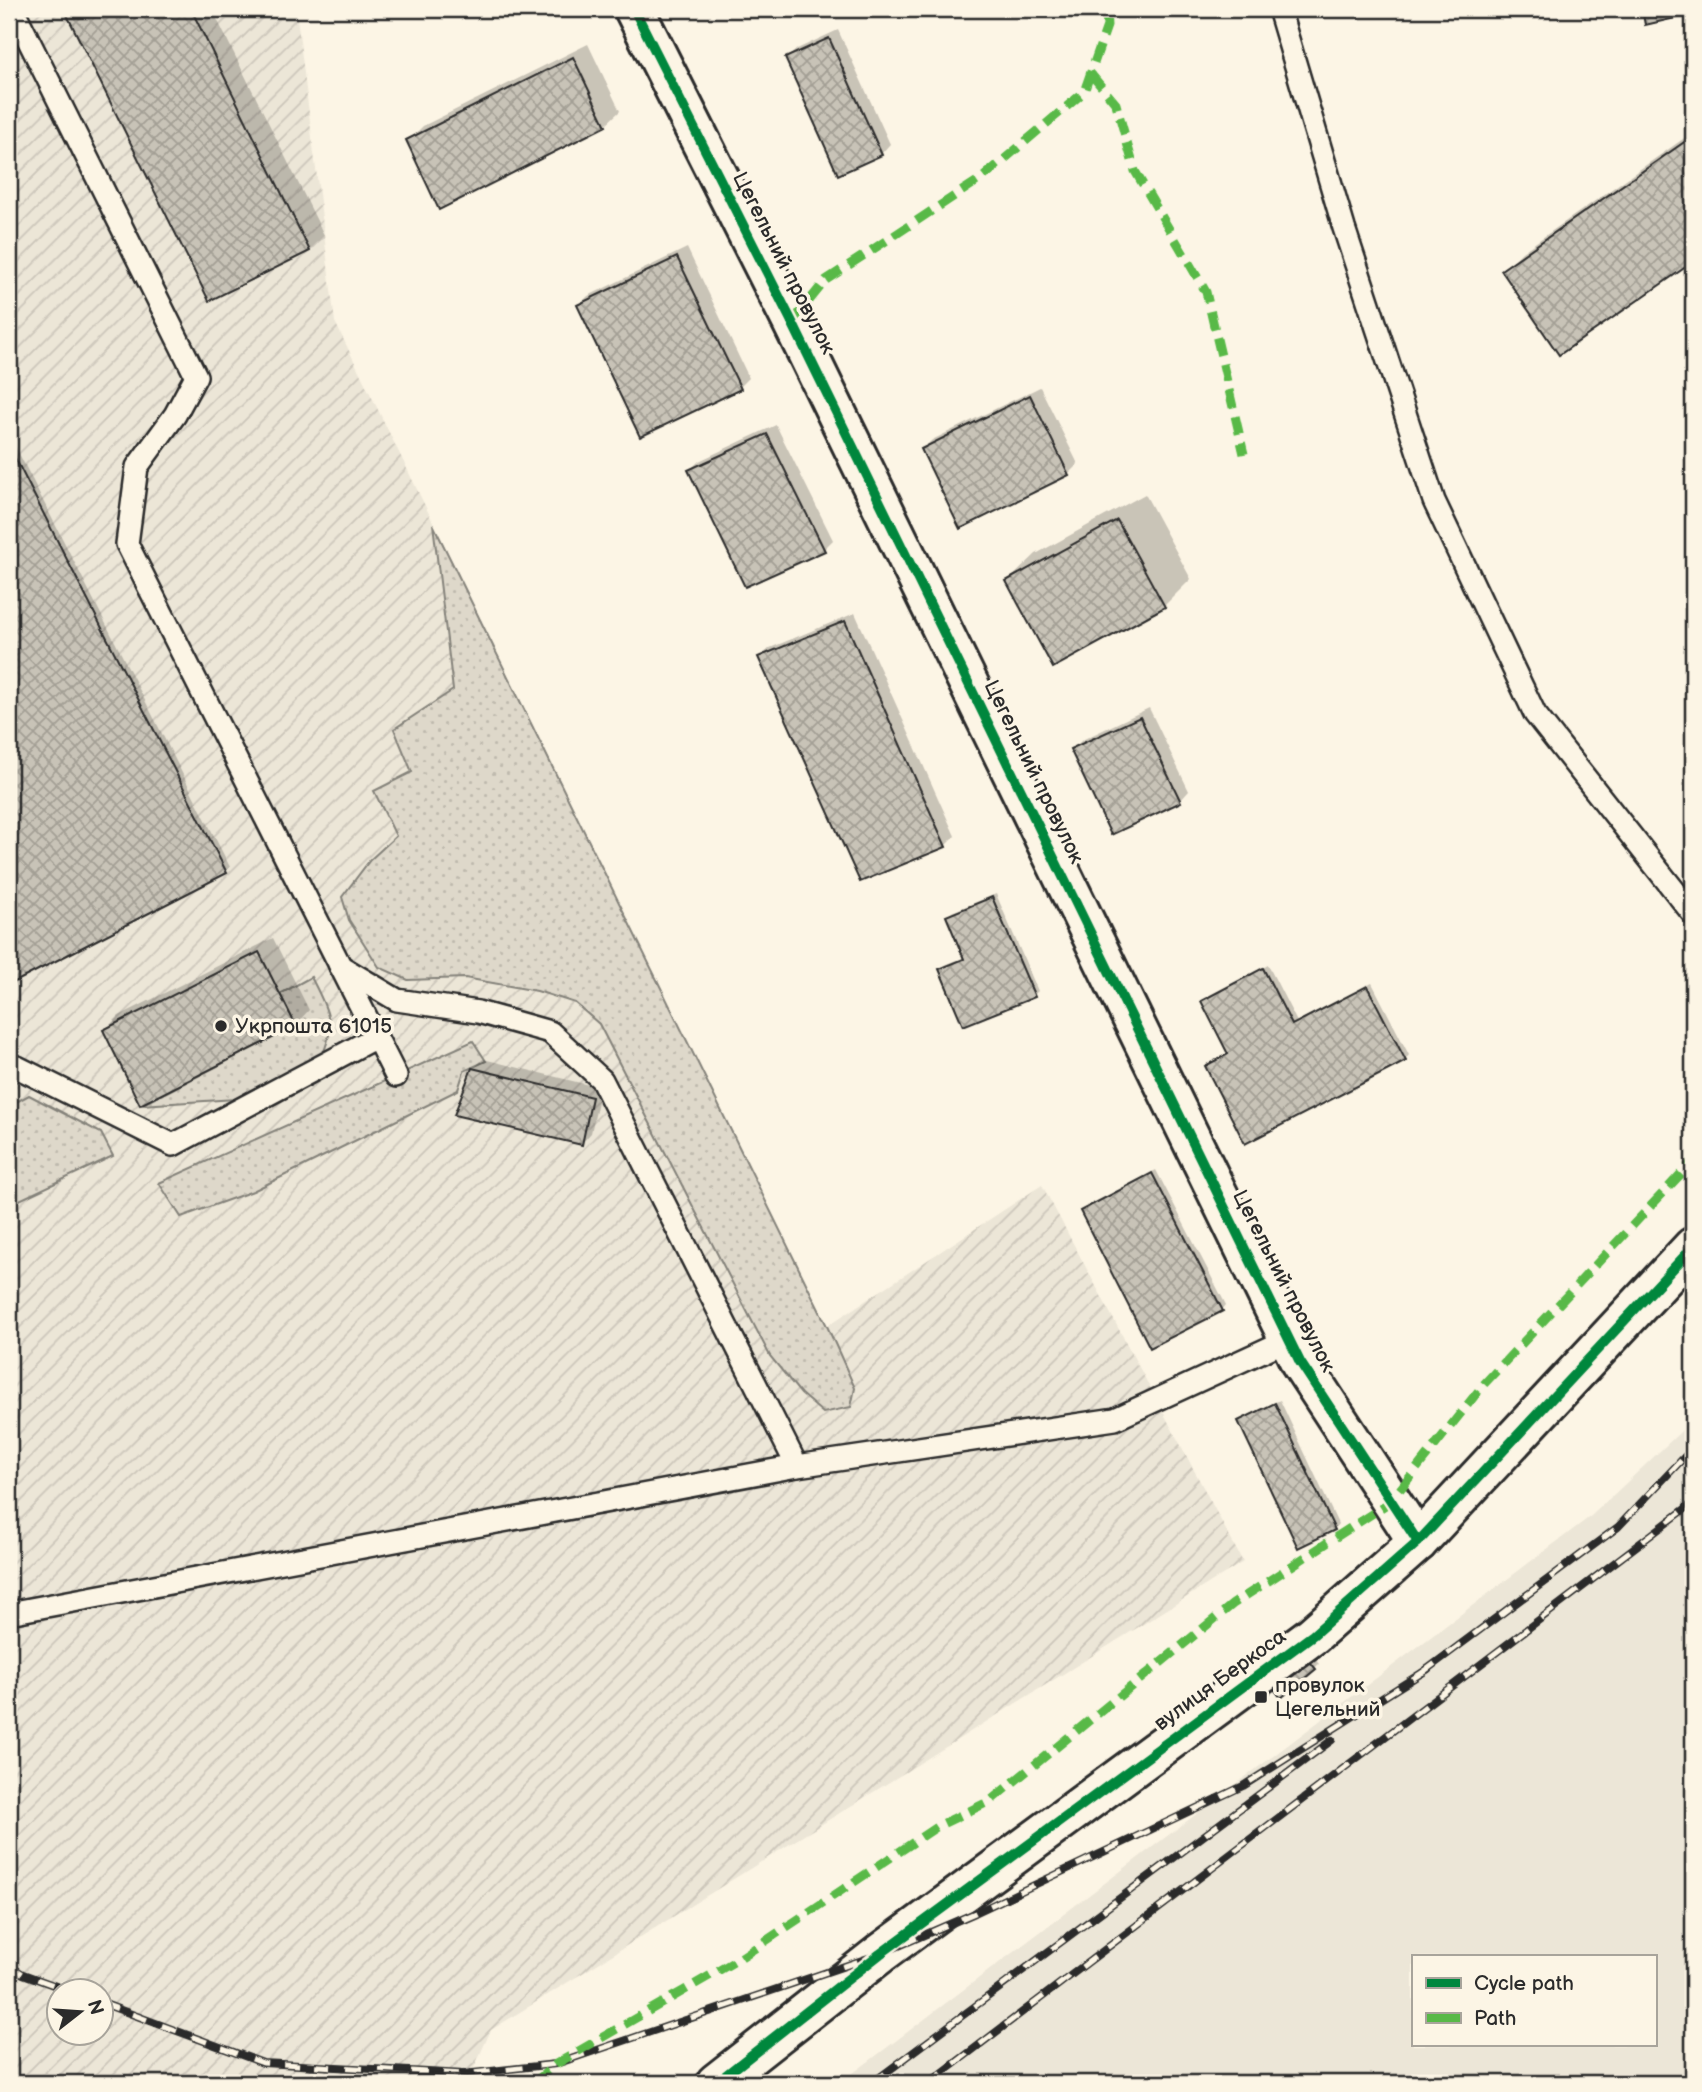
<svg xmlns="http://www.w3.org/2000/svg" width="1702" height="2092" viewBox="0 0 1702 2092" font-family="'Balsamiq Sans',sans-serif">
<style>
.built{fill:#ece6d7;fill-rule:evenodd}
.industrial{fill:url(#industrial-furrows);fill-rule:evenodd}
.grass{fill:url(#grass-dots);stroke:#84827a;stroke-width:2}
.shadow{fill:#0003}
.building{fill:url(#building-cross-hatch);stroke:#2b2b2b;stroke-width:2}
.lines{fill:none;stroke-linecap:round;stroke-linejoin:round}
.service-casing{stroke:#2b2b2b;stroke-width:26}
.minor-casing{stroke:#2b2b2b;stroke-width:44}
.tertiary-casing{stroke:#2b2b2b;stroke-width:44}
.service{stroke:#fcf5e5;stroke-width:21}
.minor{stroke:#fcf5e5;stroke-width:38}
.tertiary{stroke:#fcf5e5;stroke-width:38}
.rail-casing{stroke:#2b2b2b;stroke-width:8}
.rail{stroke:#fcf5e5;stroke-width:5;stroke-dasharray:16;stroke-linecap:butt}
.quiet{stroke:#58b947;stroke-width:9;stroke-dasharray:18 9;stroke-linecap:butt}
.cycleway-casing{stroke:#fcf5e5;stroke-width:15}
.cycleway{stroke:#00873e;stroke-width:10}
.poi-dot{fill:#2b2b2b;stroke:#fcf5e5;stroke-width:2.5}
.labels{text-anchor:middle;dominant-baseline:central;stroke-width:7;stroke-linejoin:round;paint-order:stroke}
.street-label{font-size:21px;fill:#2b2b2b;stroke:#fcf5e5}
.poi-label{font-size:21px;fill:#2b2b2b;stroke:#fcf5e5;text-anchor:start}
</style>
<defs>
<pattern id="industrial-furrows" width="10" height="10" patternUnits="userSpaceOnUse" patternTransform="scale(1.75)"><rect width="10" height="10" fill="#ece6d7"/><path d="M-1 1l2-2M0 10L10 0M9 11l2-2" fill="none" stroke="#cbc5b9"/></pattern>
<pattern id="grass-dots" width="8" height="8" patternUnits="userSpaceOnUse" patternTransform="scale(1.75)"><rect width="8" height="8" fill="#ded8ca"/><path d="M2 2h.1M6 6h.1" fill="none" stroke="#bfbaae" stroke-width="1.8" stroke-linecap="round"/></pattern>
<pattern id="building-cross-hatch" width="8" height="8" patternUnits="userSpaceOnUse" patternTransform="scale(1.75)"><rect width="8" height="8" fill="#c8c3b7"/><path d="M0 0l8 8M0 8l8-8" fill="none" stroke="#a39f95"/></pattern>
</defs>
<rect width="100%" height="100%" fill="#fcf5e5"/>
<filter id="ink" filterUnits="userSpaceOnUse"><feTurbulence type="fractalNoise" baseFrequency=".0143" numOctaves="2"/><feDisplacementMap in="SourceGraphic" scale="14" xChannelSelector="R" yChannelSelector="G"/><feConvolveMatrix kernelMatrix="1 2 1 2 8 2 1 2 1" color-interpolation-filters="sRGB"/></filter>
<g filter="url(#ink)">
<path class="built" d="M1693 1420V2083H840L1591 1516ZM1413 1957H1655V2045H1413Z"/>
<path class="industrial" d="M9 9H296L335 322 827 1326 1042 1185 1243 1562 491 2030 467 2083H9ZM60 1990H102V2032H60Z"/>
<g class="grass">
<path d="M433 524 827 1326 855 1388 851 1407 823 1413 801 1394 770 1356 599 1024 575 1003 537 991 465 978 408 980 379 967 349 920 342 897 370 860 396 836 374 791 412 772 394 729 453 690Z"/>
<path d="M311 977C325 1005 338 1025 322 1055L236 1099 141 1105 296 1026 280 994Z"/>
<path d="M473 1041 486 1061 464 1071 458 1090 253 1191 181 1217 159 1183Z"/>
<path d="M29 1095 101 1133 113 1156 9 1205V1106Z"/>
</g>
<g class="shadow">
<path d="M66 9H212L324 235 309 250 209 299Z"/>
<path d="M838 30 890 144 881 154 787 58 797 49Z"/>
<path d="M588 44 620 111 605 125 409 140 423 126Z"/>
<path d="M1693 132V259L1559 353 1503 271 1522 252Z"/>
<path d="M687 248 749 378 740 387 579 305 588 296Z"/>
<path d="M1040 387 1078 464 1068 474 923 449 932 440Z"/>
<path d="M776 425 833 540 824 549 690 470 699 461Z"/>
<path d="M9 434 230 867 226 872 9 983Z"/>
<path d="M1145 494 1191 579 1164 606 1008 581 1036 554Z"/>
<path d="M855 613 955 836 946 845 861 880 760 657 770 648Z"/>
<path d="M1149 708 1189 791 1180 801 1072 750 1082 740Z"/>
<path d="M996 894 1038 991 1034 995 941 970 945 965 965 957 948 917 952 912Z"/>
<path d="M273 938 309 1010 295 1025 105 1030 119 1016Z"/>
<path d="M1268 965 1297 1022 1372 983 1409 1055 1405 1060 1207 1067 1230 1053 1203 1001Z"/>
<path d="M483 1059 601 1088 591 1133 582 1143 473 1069Z"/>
<path d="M1156 1170 1226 1305 1222 1310 1082 1211Z"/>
<path d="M1280 1400 1338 1524 1334 1529 1240 1421 1245 1417Z"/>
<path d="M1311 1654 1319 1664 1282 1696Z"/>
</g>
<g class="building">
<path d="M64 9H191L310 251 209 301Z"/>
<path d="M1642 9H1693V14L1645 25Z"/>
<path d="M829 38 882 155 838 175 785 58Z"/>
<path d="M573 57 606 126 439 210 406 140Z"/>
<path d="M1693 136V262L1559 355 1501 270Z"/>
<path d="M677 257 741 389 640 437 577 305Z"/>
<path d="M1030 395 1069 475 960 529 921 449Z"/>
<path d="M767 434 825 551 745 587 688 470Z"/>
<path d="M9 446 227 873 9 985Z"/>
<path d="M1117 520 1165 607 1053 668 1006 581Z"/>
<path d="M845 621 946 847 860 882 758 657Z"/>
<path d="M1140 717 1181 802 1111 835 1070 749Z"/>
<path d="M992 897 1035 997 963 1026 939 969 964 959 946 916Z"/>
<path d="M259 952 296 1026 140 1105 103 1030Z"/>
<path d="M1263 968 1292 1025 1367 986 1406 1061 1245 1144 1205 1066 1228 1054 1201 1001Z"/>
<path d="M472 1068 592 1097 582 1145 454 1115Z"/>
<path d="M1152 1173 1223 1311 1150 1348 1080 1211Z"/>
<path d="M1275 1403 1335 1530 1298 1548 1238 1421Z"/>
<path d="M1306 1657 1316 1669 1281 1698 1271 1685Z"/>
</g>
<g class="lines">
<defs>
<g id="service">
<path d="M13 9 196 376 175 415 137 467 127 544 396 1076"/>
<path d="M1279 9 1344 228 1434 501 1535 714 1693 914"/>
<path d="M340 966 397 1000 478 1012 550 1032 602 1080 797 1466 1115 1419 1289 1339"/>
<path d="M9 1072 17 1067 173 1145 376 1037"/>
<path d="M9 1613 797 1466"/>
</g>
<path id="minor" d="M634 9 792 322 1300 1362 1418 1542"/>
<path id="tertiary" d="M716 2083 880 1954 1313 1635 1418 1542 1693 1247"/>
</defs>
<use href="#service" class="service-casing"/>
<use href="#minor" class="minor-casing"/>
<use href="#tertiary" class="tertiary-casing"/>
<use href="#service" class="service"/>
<use href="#minor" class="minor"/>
<use href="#tertiary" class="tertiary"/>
<defs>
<g id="rail">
<path d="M1422 1673 1618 1527 1693 1448"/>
<path d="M9 1965 23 1974 67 1990"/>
<path d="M102 2003 263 2063 464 2074 556 2064 880 1954 975 1913 1243 1786 1428 1669"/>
<path d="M872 2083 1332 1740"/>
<path d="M929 2083 1693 1503"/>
</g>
</defs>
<use href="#rail" class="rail-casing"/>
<use href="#rail" class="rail"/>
<g class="quiet">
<path d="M1090 73 1116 104 1135 171 1206 292 1244 454"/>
<path d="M792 322 826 280 982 178 1084 92 1107 26 1106 9"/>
<path d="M534 2083 556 2064 737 1960 938 1826 990 1801 1233 1604 1390 1502 1484 1384 1693 1161"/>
</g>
<defs>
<g id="cycleway">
<path d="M634 9 792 322 1300 1362 1418 1542"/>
<path d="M716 2083 880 1954 1313 1635 1418 1542 1693 1247"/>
</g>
</defs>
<use href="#cycleway" class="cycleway-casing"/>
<use href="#cycleway" class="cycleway"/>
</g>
</g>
<g class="poi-dot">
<circle cx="221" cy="1026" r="7"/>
<rect x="1254" y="1690" width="14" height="14" rx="3.5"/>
</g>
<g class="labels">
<g class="street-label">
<text transform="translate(784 263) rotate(63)">Цегельний провулок</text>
<text transform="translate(1034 772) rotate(64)">Цегельний провулок</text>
<text transform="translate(1284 1281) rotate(63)">Цегельний провулок</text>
<text transform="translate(1220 1680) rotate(-36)">вулиця Беркоса</text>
</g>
<g class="poi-label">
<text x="235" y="1026">Укрпошта 61015</text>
<text x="1275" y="1685">провулок<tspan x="1275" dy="24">Цегельний</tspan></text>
</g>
</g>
<rect width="1702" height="2092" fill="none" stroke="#fcf5e5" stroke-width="35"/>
<rect x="18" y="18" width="1667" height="2057" fill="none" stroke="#2b2b2b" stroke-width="2.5" filter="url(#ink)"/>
<rect x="1412" y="1955" width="245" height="91" fill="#fcf5e5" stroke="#a8a49b" stroke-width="2"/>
<rect x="1426" y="1978" width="35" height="10" fill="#00873e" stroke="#a8a49b" stroke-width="2"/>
<text x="1474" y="1990" font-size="21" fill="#2b2b2b">Cycle path</text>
<rect x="1426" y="2013" width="35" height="10" fill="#58b947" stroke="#a8a49b" stroke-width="2"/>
<text x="1474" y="2025" font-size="21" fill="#2b2b2b">Path</text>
<g transform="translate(80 2012) rotate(73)"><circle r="33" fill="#fcf5e5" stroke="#a8a49b" stroke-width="2"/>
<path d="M0-5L12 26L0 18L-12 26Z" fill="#2b2b2b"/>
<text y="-10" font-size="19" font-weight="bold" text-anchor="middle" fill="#2b2b2b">N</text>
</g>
</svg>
